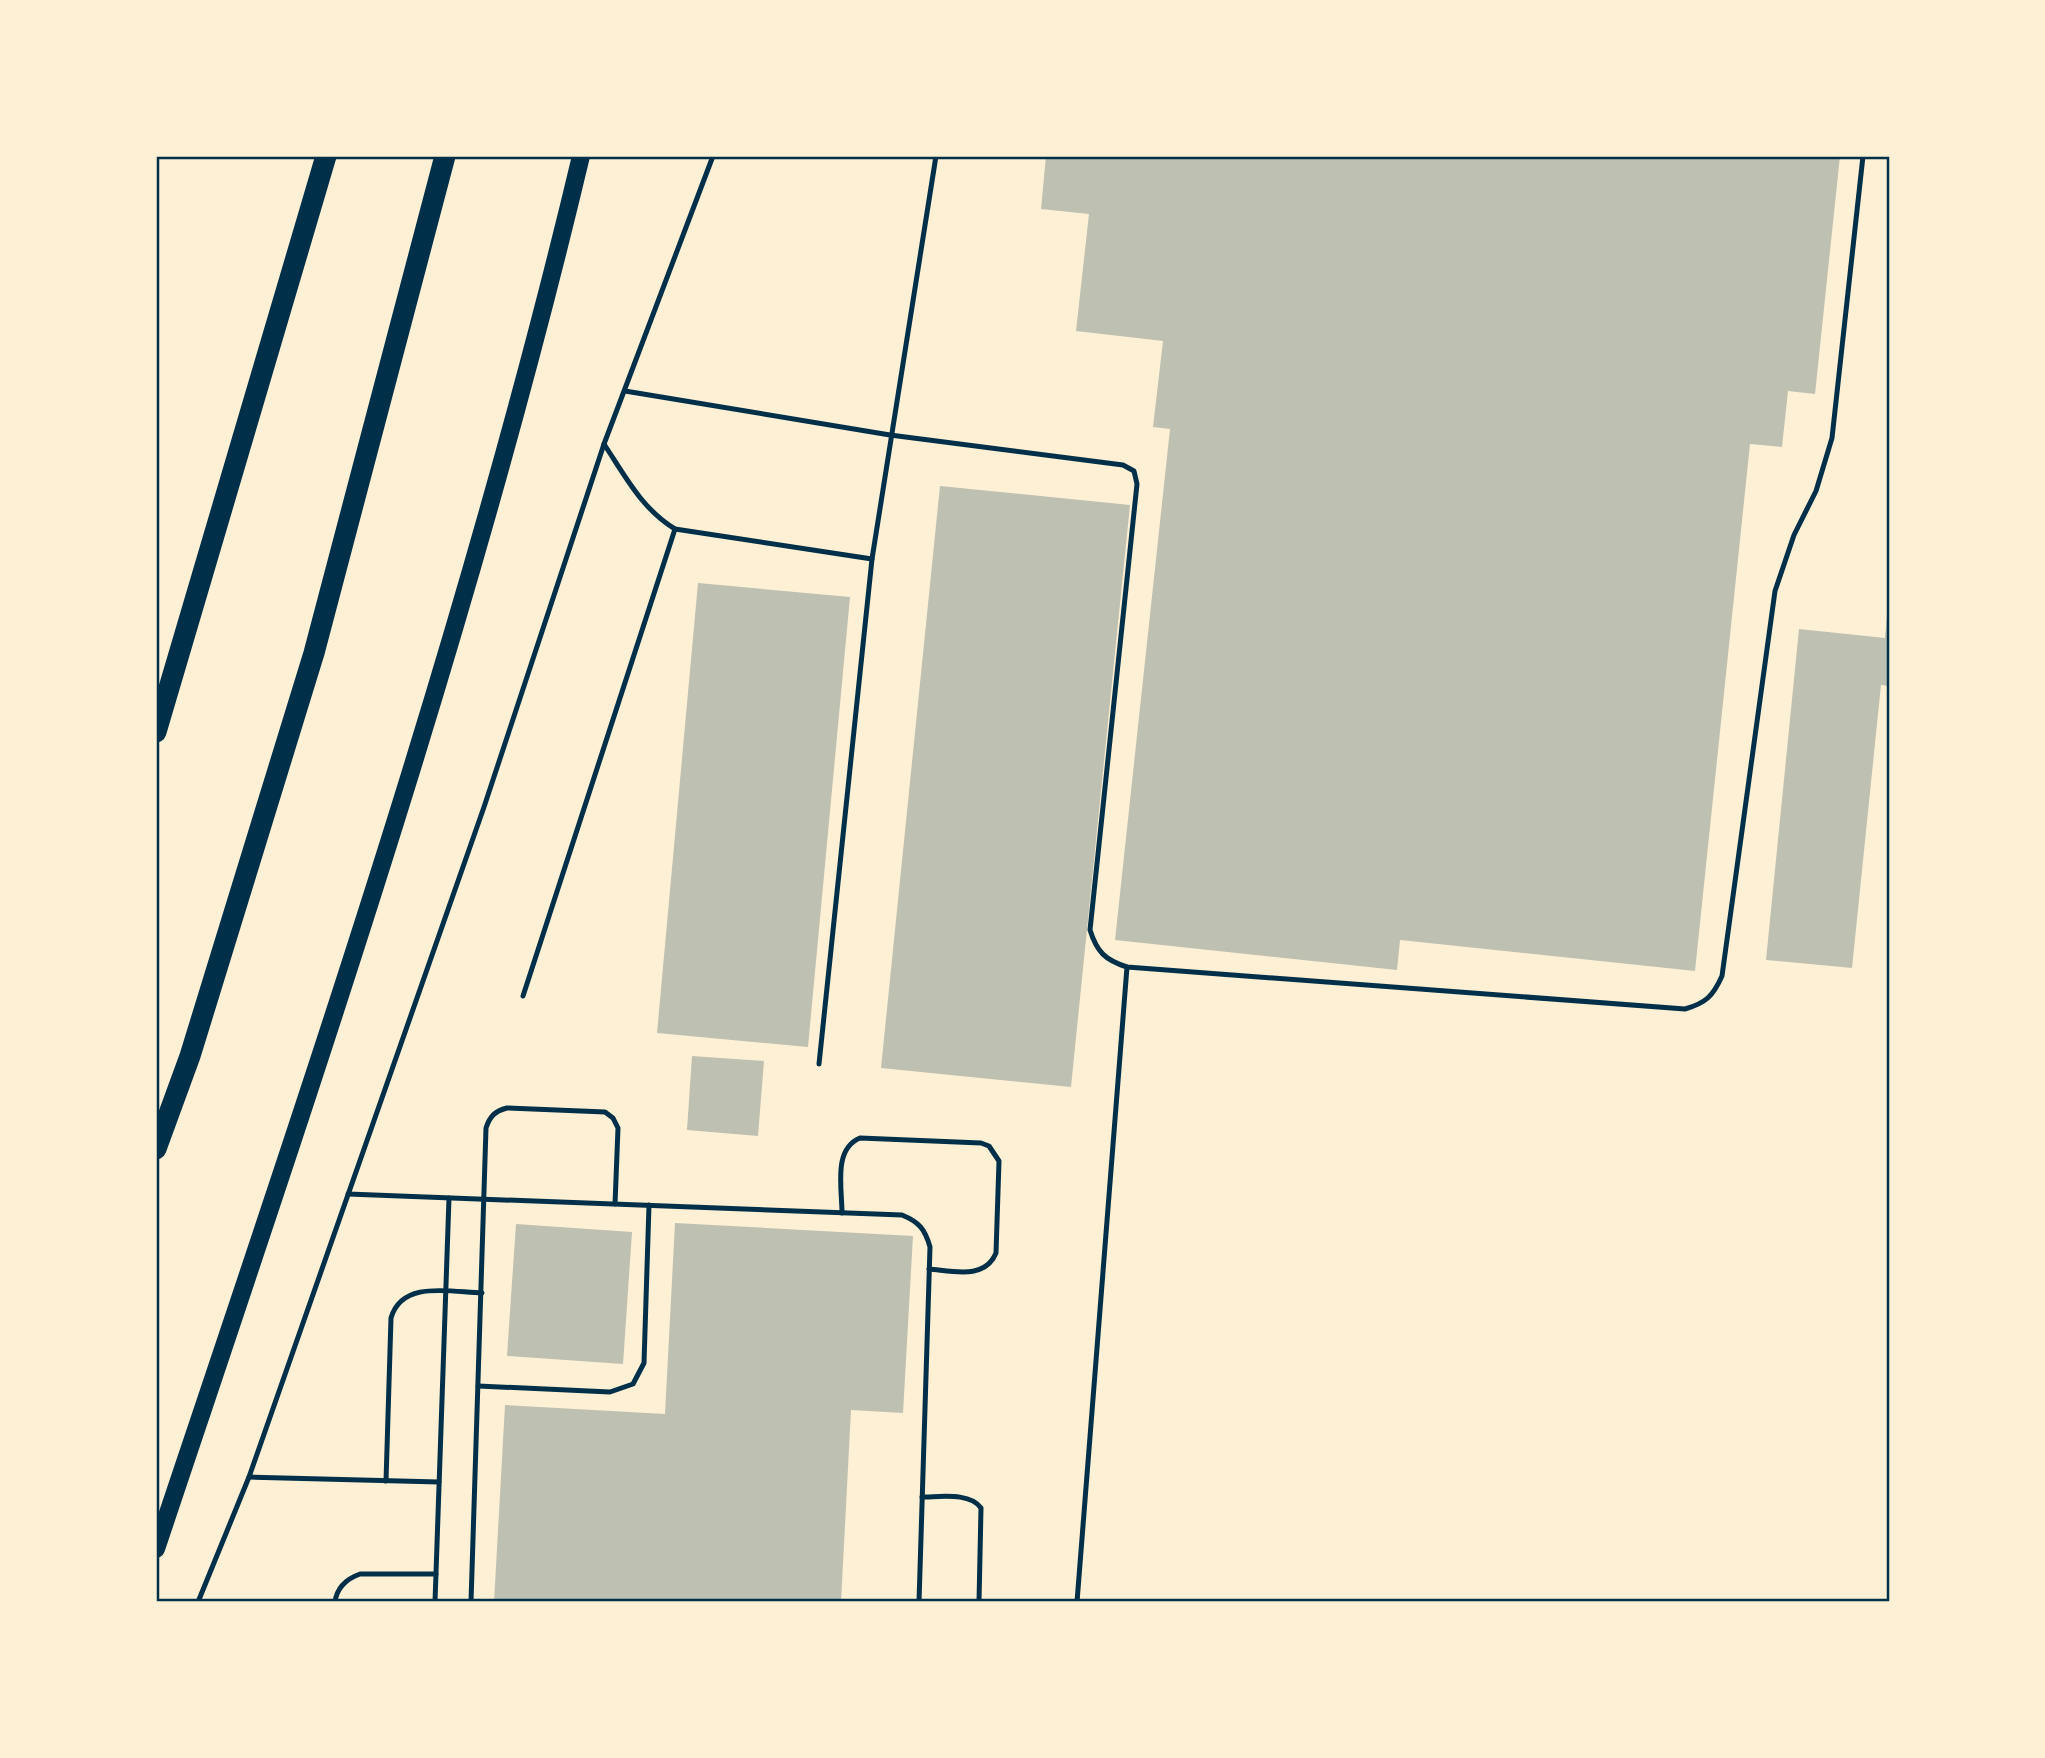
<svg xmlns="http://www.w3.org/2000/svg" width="2045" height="1758" viewBox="0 0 2045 1758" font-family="'Asap Condensed',sans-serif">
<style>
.building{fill:#bec0b2}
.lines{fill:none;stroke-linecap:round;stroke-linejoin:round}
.service{stroke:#003049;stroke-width:5}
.primary{stroke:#003049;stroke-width:18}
.motorway{stroke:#003049;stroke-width:21}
.neatline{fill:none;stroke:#003049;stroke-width:2.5}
</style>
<rect width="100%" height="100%" fill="#fdf0d5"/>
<g class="building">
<path d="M1046 156H1840L1815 394 1788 391 1782 447 1750 444 1695 971 1400 940 1397 970 1115 940 1170 429 1153 427 1163 341 1076 331 1089 214 1041 209Z"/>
<path d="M940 486 1130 505 1071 1087 881 1068Z"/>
<path d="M698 583 850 597 808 1047 657 1033Z"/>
<path d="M1887 616 1889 686 1881 685 1852 968 1766 960 1799 629 1885 638Z"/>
<path d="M692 1056 764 1061 758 1136 687 1130Z"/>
<path d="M675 1223 913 1236 903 1413 851 1410 841 1602H494L505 1405 665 1414Z"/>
<path d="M516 1224 632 1232 623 1364 507 1356Z"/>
</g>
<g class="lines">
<g class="service">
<path d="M625 391 890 435 1123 465 1134 471 1137 484 1090 930C1097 952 1105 960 1127 967L1685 1009C1706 1003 1713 996 1722 976L1775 591 1794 535 1816 491 1832 438 1863 156"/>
<path d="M604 444C625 476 642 509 675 529L872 559"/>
<path d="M523 996 675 529"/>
<path d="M819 1064 872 559 936 156"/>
<path d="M348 1194 902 1215C919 1222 925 1229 930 1247L919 1602"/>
<path d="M842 1213C842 1188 833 1149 860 1138L981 1143 989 1146 999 1161 996 1253C985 1280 953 1271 929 1269"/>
<path d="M478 1386 610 1392 633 1384 644 1363 649 1205"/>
<path d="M249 1477 439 1482"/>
<path d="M386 1481 391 1318C402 1280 450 1292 482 1293"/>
<path d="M922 1497C940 1497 970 1492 981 1508L979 1602"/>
<path d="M198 1602 249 1477 484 807 604 444 713 156"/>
<path d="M335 1602C337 1587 346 1579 360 1574H436"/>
<path d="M435 1602 449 1198"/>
<path d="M471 1602 486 1128C490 1116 495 1111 507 1108L605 1112 613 1118 618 1128 615 1204"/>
<path d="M1077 1602 1127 967"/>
</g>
<path class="primary" d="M156 1549C310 1089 469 628 581 156"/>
<g class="motorway">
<path d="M156 732 326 156"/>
<path d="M156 1149 190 1056 314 653 445 156"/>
</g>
</g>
<rect width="2045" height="1758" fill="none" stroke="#fdf0d5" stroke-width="315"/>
<rect x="158" y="158" width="1730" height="1442" class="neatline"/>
</svg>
